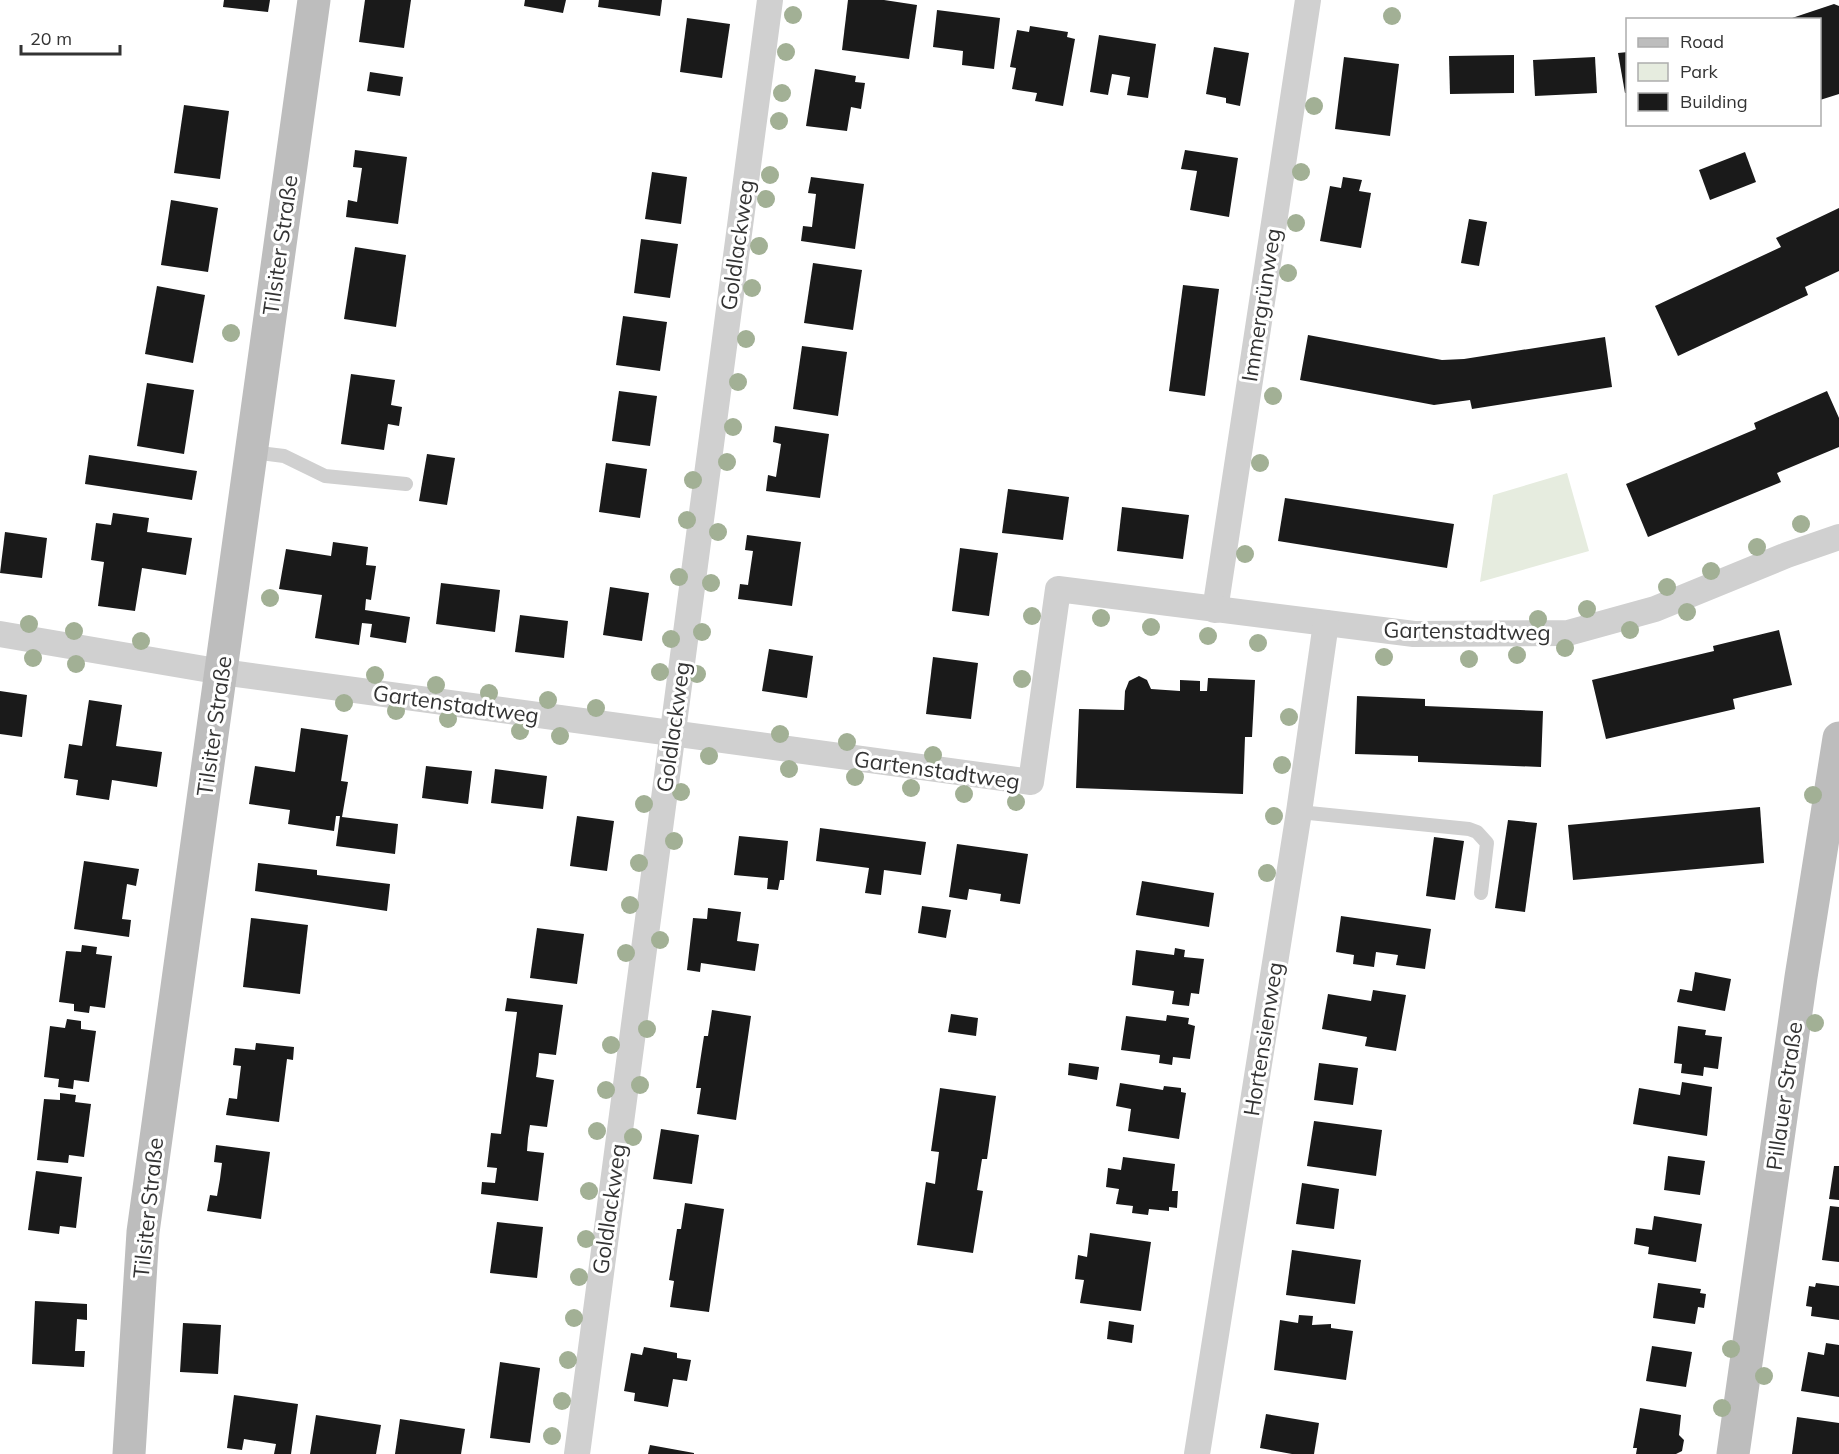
<svg xmlns="http://www.w3.org/2000/svg" width="1839" height="1454" viewBox="0 0 1839 1454" font-family="Mulish,sans-serif">
<style>
.green{fill:#e6ecdf}
.building{fill:#1a1a1a}
.lines{fill:none;stroke-linecap:round;stroke-linejoin:round}
.lane{stroke:#d0d0d0;stroke-width:14}
.street{stroke:#d0d0d0;stroke-width:26}
.secondary{stroke:#bdbdbd;stroke-width:33}
.tree{fill:#a2b095}
.labels{text-anchor:middle;dominant-baseline:central;stroke-width:6;stroke-linejoin:round;paint-order:stroke}
.street-label{font-size:22px;fill:#333;stroke:#fff}
</style>
<rect width="100%" height="100%" fill="#fff"/>
<path class="green" d="M1567 473 1589 551 1480 582 1493 495Z"/>
<g class="building">
<path d="M224 0H270L268 12 223 7Z"/>
<path d="M365 0H411L404 48 359 42Z"/>
<path d="M525 0H566L563 13 524 6Z"/>
<path d="M599 0H662L660 16 598 7Z"/>
<path d="M848 0H884L917 5 909 59 842 50Z"/>
<path d="M1834 4 1839 6V94L1820 100V20L1789 19Z"/>
<path d="M937 10 1000 18 994 69 962 65 963 51 933 47Z"/>
<path d="M687 18 730 24 722 78 680 72Z"/>
<path d="M1030 26 1068 32 1067 37 1075 39 1063 106 1035 101 1037 93 1012 89 1016 68 1010 67 1017 30 1029 32Z"/>
<path d="M1099 35 1156 44 1148 98 1127 95 1130 77 1112 74 1108 95 1090 92Z"/>
<path d="M1214 47 1249 53 1240 106 1226 103V98L1206 94Z"/>
<path d="M1628 52V93H1625L1618 53Z"/>
<path d="M1514 55V93L1450 94 1449 56Z"/>
<path d="M1344 57 1399 64 1390 136 1335 129Z"/>
<path d="M1595 57 1597 93 1535 96 1533 60Z"/>
<path d="M815 69 856 76 855 82 865 83 861 109 851 107 847 131 806 126Z"/>
<path d="M370 72 403 77 400 96 367 91Z"/>
<path d="M184 105 229 111 220 179 174 173Z"/>
<path d="M355 150 407 157 398 224 346 217 348 200 357 202 362 168 353 167Z"/>
<path d="M1185 150 1238 158 1229 217 1190 210 1197 171 1181 169Z"/>
<path d="M1745 152 1756 182 1710 200 1699 170Z"/>
<path d="M652 172 687 177 681 224 645 219Z"/>
<path d="M811 177 864 184 855 249 801 241 803 226 812 227 816 194 808 193Z"/>
<path d="M1343 177 1362 180 1359 191 1371 193 1361 248 1320 241 1330 186 1341 188Z"/>
<path d="M171 200 218 208 208 272 161 265Z"/>
<path d="M1839 208V271L1805 287 1808 295 1678 356 1655 306 1781 247 1776 238Z"/>
<path d="M1469 219 1487 222 1479 266 1461 263Z"/>
<path d="M641 239 678 244 670 298 634 293Z"/>
<path d="M355 247 406 255 396 327 344 319Z"/>
<path d="M813 263 862 270 853 330 804 323Z"/>
<path d="M1183 285 1219 289 1205 396 1169 391Z"/>
<path d="M157 286 205 295 193 363 145 354Z"/>
<path d="M623 316 667 322 660 371 616 365Z"/>
<path d="M1308 335 1442 360 1464 359 1605 337 1612 387 1472 409 1470 400 1434 405 1300 380Z"/>
<path d="M802 346 847 352 838 416 793 409Z"/>
<path d="M351 374 395 380 391 405 402 407 399 426 388 424 384 450 341 444Z"/>
<path d="M147 383 194 390 184 454 137 446Z"/>
<path d="M619 391 657 396 650 446 612 441Z"/>
<path d="M1827 391 1839 418V447L1777 473 1781 482 1648 537 1626 484 1756 429 1754 423Z"/>
<path d="M775 426 829 434 820 498 766 491 768 475 776 477 781 444 773 442Z"/>
<path d="M427 454 455 458 447 505 419 501Z"/>
<path d="M89 455 197 471 192 500 85 484Z"/>
<path d="M606 463 647 469 640 518 599 512Z"/>
<path d="M1008 489 1069 497 1063 540 1002 533Z"/>
<path d="M1285 498 1454 524 1447 568 1278 541Z"/>
<path d="M1122 507 1189 515 1183 559 1117 551Z"/>
<path d="M113 513 149 518 147 532 192 538 186 575 142 568 135 611 98 606 104 562 91 560 96 523 111 525Z"/>
<path d="M5 532 47 538 42 578 0 573Z"/>
<path d="M747 535 801 542 792 606 738 599 740 584 748 585 753 551 745 550Z"/>
<path d="M333 542 368 547 366 565 376 566 371 600 366 599 365 610 410 617 406 643 370 637 372 624 362 623 359 645 315 638 322 595 279 589 286 549 331 556Z"/>
<path d="M960 548 998 553 989 616 952 611Z"/>
<path d="M441 583 500 590 495 632 436 624Z"/>
<path d="M610 587 649 593 642 641 603 635Z"/>
<path d="M520 615 568 621 564 658 515 652Z"/>
<path d="M1779 630 1792 685 1733 699 1735 709 1606 739 1592 680 1714 651 1713 646Z"/>
<path d="M769 649 813 656 807 698 762 691Z"/>
<path d="M933 657 978 663 971 719 926 714Z"/>
<path d="M1139 676 1147 680 1151 689 1180 691V680L1200 681V691H1207L1208 678 1255 680 1252 737H1245L1243 794 1076 788 1079 709 1124 710 1125 691 1129 681Z"/>
<path d="M0 691 27 695 22 737 0 734Z"/>
<path d="M1357 696 1425 699V706L1543 711 1541 767 1418 762V756L1355 754Z"/>
<path d="M89 700 122 705 116 746 162 752 157 787 112 780 109 800 76 795 78 780 64 778 69 744 82 746Z"/>
<path d="M301 728 348 735 341 781 348 782 342 817 398 824 395 854 336 846 340 816H336L334 831 288 824 290 810 249 804 255 766 295 772Z"/>
<path d="M426 766 472 771 468 804 422 798Z"/>
<path d="M495 769 547 776 543 809 491 803Z"/>
<path d="M1760 807 1764 863 1573 880 1568 825Z"/>
<path d="M577 816 614 821 607 871 570 866Z"/>
<path d="M1508 820 1537 823 1525 912 1495 908Z"/>
<path d="M820 828 926 842 921 875 884 870 881 895 865 893 869 868 816 861Z"/>
<path d="M739 836 788 841 784 880H780L778 890 767 889 768 878 734 875Z"/>
<path d="M1434 837 1464 841 1455 900 1426 896Z"/>
<path d="M957 844 1028 854 1020 904 1000 901 1001 894 969 889 967 900 949 897Z"/>
<path d="M84 861 139 869 136 886 127 884 122 919 131 920 129 937 74 929Z"/>
<path d="M258 863 317 870V875L390 884 387 911 255 891Z"/>
<path d="M1142 881 1214 893 1209 927 1136 915Z"/>
<path d="M922 906 951 910 946 938 918 933Z"/>
<path d="M708 908 741 912 737 941 759 944 755 971 701 963 700 972 687 970 693 918 707 919Z"/>
<path d="M1341 916 1431 929 1425 969 1396 965 1398 955 1376 952 1374 967 1353 964 1354 955 1336 952Z"/>
<path d="M251 918 308 925 300 994 243 987Z"/>
<path d="M537 928 584 934 577 984 530 978Z"/>
<path d="M82 945 97 947 96 954 112 956 105 1008 90 1006 89 1013 74 1011V1004L59 1002 66 951 81 952Z"/>
<path d="M1175 948 1185 950 1184 957 1204 959 1199 994 1191 993 1189 1006 1172 1004 1174 991 1132 985 1136 950 1174 955Z"/>
<path d="M1695 972 1731 979 1725 1011 1677 1002 1680 989 1692 991Z"/>
<path d="M1373 990 1406 995 1396 1051 1365 1046 1367 1037 1322 1029 1328 994 1371 1001Z"/>
<path d="M507 998 563 1005 556 1055 539 1053 538 1064 536 1077 554 1080 547 1127 530 1125 528 1138 527 1151 544 1153 538 1201 481 1194 482 1182 495 1183 497 1168 487 1167 491 1133 501 1134 517 1012 505 1011Z"/>
<path d="M712 1010 751 1016 736 1120 697 1114 701 1088H696L704 1036H708Z"/>
<path d="M951 1014 978 1018 976 1036 948 1032Z"/>
<path d="M1167 1015 1189 1018 1188 1024 1195 1026 1190 1059 1173 1057 1172 1065 1159 1063 1160 1055 1121 1050 1126 1016 1166 1021Z"/>
<path d="M67 1019 81 1021V1029L96 1031 89 1082 74 1080 73 1089 58 1087 59 1079 44 1077 50 1026 65 1028Z"/>
<path d="M1678 1026 1706 1030 1705 1035 1722 1037 1718 1069 1704 1067 1703 1076 1681 1073 1682 1064 1674 1063Z"/>
<path d="M256 1043 294 1047 293 1060 287 1059 279 1122 226 1115 229 1098 237 1099 239 1082 241 1066 233 1065 235 1048 255 1050Z"/>
<path d="M1069 1063 1099 1067 1097 1080 1068 1075Z"/>
<path d="M1319 1063 1358 1068 1353 1105 1314 1100Z"/>
<path d="M1682 1082 1712 1087 1707 1136 1633 1124 1639 1088 1680 1095Z"/>
<path d="M1120 1083 1163 1090 1164 1086 1181 1088V1092L1186 1093 1179 1139 1128 1131 1131 1109 1116 1106Z"/>
<path d="M940 1088 996 1096 987 1159H982L977 1190 983 1191 973 1253 917 1245 926 1182 935 1184 939 1152 931 1151Z"/>
<path d="M60 1093 76 1095 75 1102 91 1104 84 1157 69 1155 68 1163 37 1160 44 1099 60 1100Z"/>
<path d="M1314 1121 1382 1130 1376 1176 1307 1166Z"/>
<path d="M661 1129 699 1135 692 1184 653 1179Z"/>
<path d="M216 1145 270 1152 261 1219 207 1211 210 1195 217 1196 220 1179 222 1163 214 1162Z"/>
<path d="M1668 1156 1705 1161 1700 1195 1664 1190Z"/>
<path d="M1123 1157 1175 1164 1172 1191H1178L1177 1208 1169 1207V1211L1149 1209 1148 1215 1132 1213 1133 1206 1116 1204 1119 1189 1106 1187 1108 1168 1121 1170Z"/>
<path d="M1834 1166H1839V1200L1829 1199Z"/>
<path d="M36 1171 82 1177 76 1228 60 1226 59 1234 28 1230Z"/>
<path d="M1302 1183 1339 1189 1334 1229 1296 1224Z"/>
<path d="M685 1203 724 1209 709 1312 670 1307 674 1281 669 1280 677 1229H681Z"/>
<path d="M1830 1206 1839 1207V1262L1822 1260Z"/>
<path d="M1654 1216 1702 1224 1696 1262 1648 1254 1649 1247 1634 1244 1636 1228 1652 1230Z"/>
<path d="M497 1222 543 1227 537 1278 490 1273Z"/>
<path d="M1090 1233 1151 1242 1141 1311 1080 1303 1084 1280 1075 1279 1078 1255 1087 1257Z"/>
<path d="M1292 1250 1361 1260 1355 1304 1286 1295Z"/>
<path d="M1658 1283 1701 1289 1700 1293 1706 1294 1704 1308 1698 1307 1695 1324 1653 1318Z"/>
<path d="M1816 1283 1839 1286V1320L1811 1316 1812 1307 1806 1306 1809 1286 1815 1287Z"/>
<path d="M35 1301 87 1304V1320L77 1319 75 1351H85L84 1367 32 1364Z"/>
<path d="M1299 1315 1313 1316 1312 1325 1331 1324V1328L1353 1331 1346 1380 1274 1370 1280 1320 1298 1323Z"/>
<path d="M1109 1321 1134 1325 1132 1343 1107 1339Z"/>
<path d="M183 1323 221 1325 218 1374 180 1372Z"/>
<path d="M1826 1343 1839 1345V1397L1801 1391 1808 1352 1824 1355Z"/>
<path d="M1652 1346 1692 1352 1686 1387 1646 1381Z"/>
<path d="M644 1347 677 1353V1358L691 1360 687 1381 673 1379 668 1407 634 1401 635 1393 624 1391 631 1353 642 1355Z"/>
<path d="M500 1362 540 1368 530 1443 490 1438Z"/>
<path d="M234 1395 298 1404 291 1454H274L276 1444 244 1439 242 1450 227 1448Z"/>
<path d="M1640 1408 1681 1415 1679 1435 1684 1440 1682 1451 1676 1454H1636L1637 1448H1633Z"/>
<path d="M1266 1414 1319 1423 1314 1454H1292L1260 1448Z"/>
<path d="M316 1415 381 1425 376 1454H310Z"/>
<path d="M1797 1417 1839 1423V1454H1792Z"/>
<path d="M400 1419 465 1429 461 1454H395Z"/>
<path d="M650 1445 694 1453V1454H648Z"/>
</g>
<g class="lines">
<g class="lane">
<path d="M252 452 284 456 325 476 406 484"/>
<path d="M1299 812 1469 829 1477 832 1487 843 1481 893"/>
</g>
<g class="street">
<path d="M1215 610 1308 0"/>
<path d="M0 634 222 672 1031 782 1058 589 1414 634 1568 633 1655 609 1787 555 1839 537"/>
<path d="M577 1454 770 0"/>
<path d="M1197 1454 1299 812 1326 623"/>
</g>
<g class="secondary">
<path d="M129 1454 143 1232 314 0"/>
<path d="M1733 1454 1801 977 1839 738"/>
</g>
</g>
<g class="tree">
<circle cx="793" cy="15" r="9"/>
<circle cx="1392" cy="16" r="9"/>
<circle cx="786" cy="52" r="9"/>
<circle cx="782" cy="93" r="9"/>
<circle cx="1314" cy="106" r="9"/>
<circle cx="779" cy="121" r="9"/>
<circle cx="1301" cy="172" r="9"/>
<circle cx="770" cy="175" r="9"/>
<circle cx="766" cy="199" r="9"/>
<circle cx="1296" cy="223" r="9"/>
<circle cx="759" cy="246" r="9"/>
<circle cx="1288" cy="273" r="9"/>
<circle cx="752" cy="288" r="9"/>
<circle cx="231" cy="333" r="9"/>
<circle cx="746" cy="339" r="9"/>
<circle cx="738" cy="382" r="9"/>
<circle cx="1273" cy="396" r="9"/>
<circle cx="733" cy="427" r="9"/>
<circle cx="727" cy="462" r="9"/>
<circle cx="1260" cy="463" r="9"/>
<circle cx="693" cy="480" r="9"/>
<circle cx="687" cy="520" r="9"/>
<circle cx="1801" cy="524" r="9"/>
<circle cx="718" cy="532" r="9"/>
<circle cx="1757" cy="547" r="9"/>
<circle cx="1245" cy="554" r="9"/>
<circle cx="1711" cy="571" r="9"/>
<circle cx="679" cy="577" r="9"/>
<circle cx="711" cy="583" r="9"/>
<circle cx="1667" cy="587" r="9"/>
<circle cx="270" cy="598" r="9"/>
<circle cx="1587" cy="609" r="9"/>
<circle cx="1687" cy="612" r="9"/>
<circle cx="1032" cy="616" r="9"/>
<circle cx="1101" cy="618" r="9"/>
<circle cx="1538" cy="619" r="9"/>
<circle cx="29" cy="624" r="9"/>
<circle cx="1151" cy="627" r="9"/>
<circle cx="1630" cy="630" r="9"/>
<circle cx="74" cy="631" r="9"/>
<circle cx="702" cy="632" r="9"/>
<circle cx="1208" cy="636" r="9"/>
<circle cx="671" cy="639" r="9"/>
<circle cx="141" cy="641" r="9"/>
<circle cx="1258" cy="643" r="9"/>
<circle cx="1565" cy="648" r="9"/>
<circle cx="1517" cy="655" r="9"/>
<circle cx="1384" cy="657" r="9"/>
<circle cx="33" cy="658" r="9"/>
<circle cx="1469" cy="659" r="9"/>
<circle cx="76" cy="664" r="9"/>
<circle cx="660" cy="672" r="9"/>
<circle cx="697" cy="674" r="9"/>
<circle cx="375" cy="675" r="9"/>
<circle cx="1022" cy="679" r="9"/>
<circle cx="436" cy="685" r="9"/>
<circle cx="489" cy="693" r="9"/>
<circle cx="548" cy="700" r="9"/>
<circle cx="344" cy="703" r="9"/>
<circle cx="596" cy="708" r="9"/>
<circle cx="396" cy="711" r="9"/>
<circle cx="1289" cy="717" r="9"/>
<circle cx="448" cy="719" r="9"/>
<circle cx="520" cy="731" r="9"/>
<circle cx="780" cy="734" r="9"/>
<circle cx="560" cy="736" r="9"/>
<circle cx="847" cy="742" r="9"/>
<circle cx="933" cy="755" r="9"/>
<circle cx="709" cy="756" r="9"/>
<circle cx="1282" cy="765" r="9"/>
<circle cx="789" cy="769" r="9"/>
<circle cx="855" cy="777" r="9"/>
<circle cx="911" cy="788" r="9"/>
<circle cx="681" cy="792" r="9"/>
<circle cx="964" cy="794" r="9"/>
<circle cx="1813" cy="795" r="9"/>
<circle cx="1016" cy="802" r="9"/>
<circle cx="644" cy="804" r="9"/>
<circle cx="1274" cy="816" r="9"/>
<circle cx="674" cy="841" r="9"/>
<circle cx="639" cy="863" r="9"/>
<circle cx="1267" cy="873" r="9"/>
<circle cx="630" cy="905" r="9"/>
<circle cx="660" cy="940" r="9"/>
<circle cx="626" cy="953" r="9"/>
<circle cx="1815" cy="1023" r="9"/>
<circle cx="647" cy="1029" r="9"/>
<circle cx="611" cy="1045" r="9"/>
<circle cx="640" cy="1085" r="9"/>
<circle cx="606" cy="1090" r="9"/>
<circle cx="597" cy="1131" r="9"/>
<circle cx="633" cy="1137" r="9"/>
<circle cx="589" cy="1191" r="9"/>
<circle cx="586" cy="1239" r="9"/>
<circle cx="579" cy="1277" r="9"/>
<circle cx="574" cy="1318" r="9"/>
<circle cx="1731" cy="1349" r="9"/>
<circle cx="568" cy="1360" r="9"/>
<circle cx="1764" cy="1376" r="9"/>
<circle cx="562" cy="1401" r="9"/>
<circle cx="1722" cy="1408" r="9"/>
<circle cx="552" cy="1436" r="9"/>
</g>
<g class="labels">
<g class="street-label">
<text transform="translate(280 245) rotate(-82)">Tilsiter Straße</text>
<text transform="translate(737 245) rotate(-82)">Goldlackweg</text>
<text transform="translate(1261 305) rotate(-81)">Immergrünweg</text>
<text transform="translate(1467 631) rotate(1)">Gartenstadtweg</text>
<text transform="translate(456 704) rotate(8)">Gartenstadtweg</text>
<text transform="translate(214 726) rotate(-82)">Tilsiter Straße</text>
<text transform="translate(673 727) rotate(-82)">Goldlackweg</text>
<text transform="translate(937 770) rotate(8)">Gartenstadtweg</text>
<text transform="translate(1263 1039) rotate(-81)">Hortensienweg</text>
<text transform="translate(1784 1096) rotate(-82)">Pillauer Straße</text>
<text transform="translate(148 1208) rotate(-84)">Tilsiter Straße</text>
<text transform="translate(609 1209) rotate(-82)">Goldlackweg</text>
</g>
</g>
<rect x="1626" y="18" width="195" height="108" fill="#ffffff" stroke="#adadad" stroke-width="1.5"/>
<rect x="1638" y="38" width="30" height="9" fill="#bdbdbd" stroke="#adadad" stroke-width="1.5"/>
<text x="1680" y="48" font-size="18" fill="#333333">Road</text>
<rect x="1638" y="63" width="30" height="18" fill="#e6ecdf" stroke="#adadad" stroke-width="1.5"/>
<text x="1680" y="78" font-size="18" fill="#333333">Park</text>
<rect x="1638" y="93" width="30" height="18" fill="#1a1a1a" stroke="#adadad" stroke-width="1.5"/>
<text x="1680" y="108" font-size="18" fill="#333333">Building</text>
<path d="M21 45v9h99v-9" fill="none" stroke="#333333" stroke-width="3"/>
<text x="30" y="45" font-size="18" fill="#333333" stroke="#ffffff" stroke-width="4.5" paint-order="stroke">20 m</text>
</svg>
